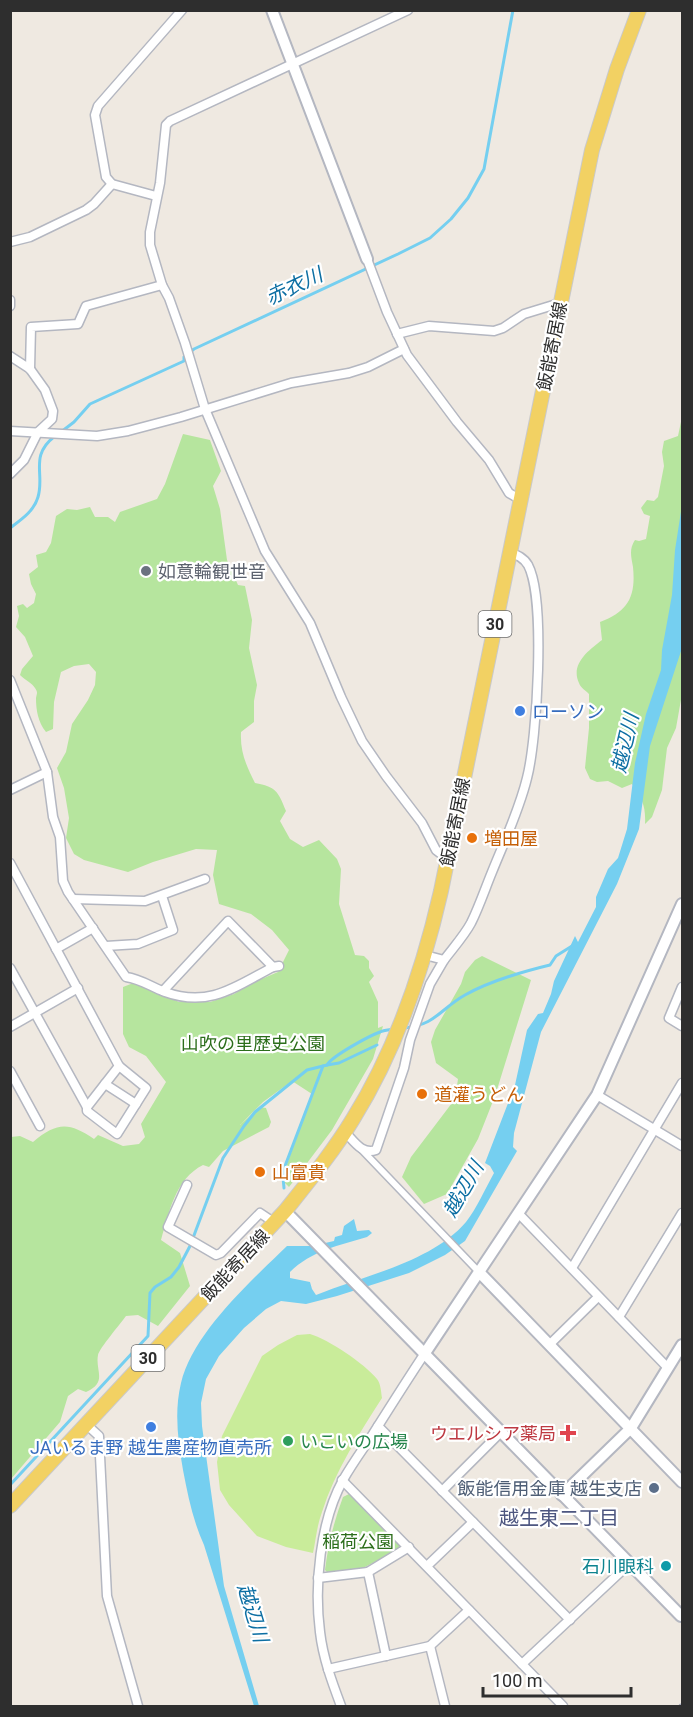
<svg xmlns="http://www.w3.org/2000/svg" width="693" height="1717" viewBox="0 0 693 1717" font-family="Roboto,'Noto Sans JP',sans-serif">
<style>
.green{fill:#b6e59e}
.pitch{fill:#c9ec9a}
.water{fill:#75cff0}
.lines{fill:none;stroke-linecap:round;stroke-linejoin:round}
.stream{stroke:#75cff0;stroke-width:3}
.pedestrian-casing{stroke:#b4b7c1;stroke-width:9}
.minor-casing{stroke:#b4b7c1;stroke-width:11}
.tertiary-casing{stroke:#b4b7c1;stroke-width:14}
.primary-casing{stroke:#c9c9c9;stroke-width:16}
.pedestrian{stroke:#fff;stroke-width:6}
.minor{stroke:#fff;stroke-width:8}
.tertiary{stroke:#fff;stroke-width:10}
.primary{stroke:#f2d163;stroke-width:14}
.rail-casing{stroke:#a3a6b8;stroke-width:5}
.rail{stroke:#fff;stroke-width:3;stroke-dasharray:9;stroke-linecap:butt}
.worship-dot{fill:#6b7280;stroke:#fff;stroke-width:2}
.shop-dot{fill:#3f7fe0;stroke:#fff;stroke-width:2}
.food-dot{fill:#e8710a;stroke:#fff;stroke-width:2}
.health-dot{fill:#e0444e;stroke:#fff;stroke-width:2}
.leisure-dot{fill:#2e9e5b;stroke:#fff;stroke-width:2}
.service-dot{fill:#5c6f8a;stroke:#fff;stroke-width:2}
.culture-dot{fill:#0f9aa8;stroke:#fff;stroke-width:2}
.labels{text-anchor:middle;dominant-baseline:central;stroke-width:4.5;stroke-linejoin:round;paint-order:stroke}
.shield{fill:#fff;stroke:#6d6d6d;stroke-width:1.5}
.shield-label{font-size:16px;font-weight:bold;fill:#2e2e2e}
.street-label{font-size:18px;fill:#2e2e2e;stroke:#fff}
.worship-label{font-size:18px;fill:#5b616d;stroke:#fff;text-anchor:start}
.shop-label{font-size:18px;fill:#366cbe;stroke:#fff;text-anchor:start}
.food-label{font-size:18px;fill:#c56008;stroke:#fff;text-anchor:start}
.park-label{font-size:18px;fill:#2c6e1b;stroke:#fff}
.health-label{font-size:18px;fill:#be3a42;stroke:#fff;text-anchor:end}
.leisure-label{font-size:18px;fill:#27864d;stroke:#fff;text-anchor:start}
.service-label{font-size:18px;fill:#4e5e75;stroke:#fff;text-anchor:end}
.culture-label{font-size:18px;fill:#0d838f;stroke:#fff;text-anchor:end}
.water-label{font-size:20px;font-style:italic;fill:#0d6fa3;stroke:#fff}
.neighbourhood-label{font-size:20px;fill:#4d5680;stroke:#fff}
</style>
<rect width="100%" height="100%" fill="#efe9e1"/>
<g class="green">
<path d="M682 417V694L676 728 667 748 662 790 652 817 645 824C646 807 642 797 632 784L622 788 608 781 597 782 590 779 585 768 589 728V694C586 691 580 687 579 683 570 664 589 650 602 640L600 622C628 611 636 597 633 567 631 556 629 549 635 540L639 541 646 539 650 516 644 514 641 508 647 500 654 501 658 497 664 466 662 452 664 441 678 436Z"/>
<path d="M183 434 210 440 221 471 213 486 220 509 227 560 238 585 245 586 252 620 249 648 257 685 254 701V722L241 732C240 752 246 765 255 783 276 787 278 791 286 811L280 821 290 839 303 847 319 840 337 859 341 869 339 904 355 955 364 956 369 961V968L374 976 369 982 378 1002V1028L383 1026 373 1059 332 1130 289 1187 285 1183 287 1164 312 1094 292 1081 263 1102 240 1125 260 1107 266 1108 271 1122 269 1127 223 1151 209 1167 203 1165C175 1179 169 1213 161 1240L180 1253 190 1286 158 1326 138 1315 126 1316C121 1323 99 1349 98 1355 95 1371 108 1382 86 1392L78 1389 68 1396 60 1422 11 1479V1137L20 1136 33 1142C57 1122 69 1122 94 1139L98 1135 123 1146 139 1144 145 1137 141 1124 166 1082 146 1056 129 1047 123 1034V987L136 982 179 1002H210L234 994 252 983 278 972 289 950 272 930 251 914 219 904 213 875 217 850 196 849 153 862 128 872 84 860 74 854 66 838 69 818 64 788 57 768 66 752 72 724 88 700 95 685 96 672 89 664 74 666 61 672 54 702 53 729 46 732C38 722 36 710 36 698 37 692 38 693 35 688 32 683 25 680 20 675L22 669 33 656 25 637 16 627 19 616 17 606 23 604 27 608 34 603 36 594 31 584 29 574 38 567 36 555 46 552 51 543 56 516 67 509 77 510 90 507 95 517H108L115 522 120 512 157 499 165 484Z"/>
<path d="M482 956 531 980 495 1096 478 1139 447 1194 424 1204 402 1177 411 1157 455 1099 458 1079 436 1063 431 1042 435 1030 461 984 465 972 475 960Z"/>
<path d="M349 1494 399 1545 400 1549 361 1569 327 1572 325 1570C328 1545 334 1521 343 1497Z"/>
</g>
<path class="pitch" d="M310 1334C328 1339 365 1364 377 1379 381 1384 381 1392 382 1398 359 1434 335 1471 322 1512 317 1525 316 1539 313 1553L286 1547 257 1536 229 1505 220 1490 217 1462 222 1436 262 1356 278 1345 297 1335Z"/>
<path class="water" d="M682 505V648L650 746 639 829 617 884 541 1032 514 1133 513 1147 517 1151 465 1241 445 1255 409 1273 337 1296 306 1304 281 1301 266 1309 244 1328 219 1356 206 1379 201 1403 202 1426 224 1586 259 1706H254L204 1545C193 1521 188 1496 183 1470 178 1441 174 1412 181 1383 193 1333 251 1281 287 1246H312L334 1241 335 1237 342 1235 344 1226 354 1219 357 1231 369 1230 372 1233 367 1237C340 1245 311 1251 290 1272V1278L310 1282 312 1289 316 1295C363 1276 432 1262 466 1222 477 1208 485 1189 494 1173L490 1166 485 1163 515 1085 527 1030 538 1014 543 1013 551 994 554 981 575 936 578 942 596 907V897L608 869 618 858 627 829 635 763 646 714 661 670 662 650 672 595 675 550Z"/>
<g class="lines">
<g class="stream">
<path d="M61 432 74 422 90 404 184 361V357L194 349 398 254 430 238 451 219 468 198 484 169 513 10"/>
<path d="M10 528C22 519 34 511 38 497 45 474 29 456 55 436"/>
<path d="M404 1028C436 1025 440 1009 465 995 490 981 521 972 550 965L556 956 572 946"/>
<path d="M327 1065 339 1063 377 1045"/>
<path d="M284 1188 283 1177 285 1166 323 1066"/>
<path d="M10 1485 148 1336 150 1293 155 1287 171 1277 179 1267 190 1246 223 1158 244 1126 255 1112 307 1070 327 1065C332 1056 369 1036 380 1032 384 1030 389 1030 394 1029"/>
</g>
<defs>
<path id="pedestrian" d="M362 1150 479 1272"/>
<g id="minor">
<path d="M408 10 170 121 166 125 160 183 150 232V245L162 285 169 298 185 343 205 409 265 551 310 623 341 697 362 741 386 776 422 823 436 850 448 859"/>
<path d="M156 196 112 184 106 177 95 115 98 106 182 10"/>
<path d="M10 242 30 237 86 210 94 204 112 184"/>
<path d="M367 259 387 312 407 355 457 422 489 460 509 493 521 500"/>
<path d="M10 300V306"/>
<path d="M397 334 429 326 494 331 503 328 524 314 560 303"/>
<path d="M10 356 30 369 45 390 53 411 52 419 38 432 24 460 10 474"/>
<path d="M30 369 31 327 78 324 86 306 162 285"/>
<path d="M10 431 97 436 128 431 181 417 291 383 349 373 368 367 404 349"/>
<path d="M10 680 47 772 53 817 60 837 63 881 68 892 126 977C141 979 151 987 165 992 209 1008 235 987 273 967L279 966"/>
<path d="M10 790 47 772"/>
<path d="M10 863 119 1066 87 1107"/>
<path d="M73 899 145 901 205 879"/>
<path d="M106 946 138 944 173 930 162 896"/>
<path d="M56 949 93 928"/>
<path d="M425 955 444 960C453 948 464 936 471 923 479 907 485 889 492 872 504 842 519 811 527 778 537 740 546 599 528 565 524 558 517 555 510 552"/>
<path d="M10 968 87 1107V1111L117 1134 146 1088 119 1066"/>
<path d="M682 987 669 1018 682 1026"/>
<path d="M163 991 228 921 273 967"/>
<path d="M10 1027 78 988"/>
<path d="M10 1071 40 1126"/>
<path d="M105 1084 136 1104"/>
<path d="M597 1095 682 1146"/>
<path d="M345 1132C354 1141 362 1155 376 1150L404 1068 410 1040 430 984 444 960"/>
<path d="M187 1185 168 1227 216 1255 221 1253 260 1213 275 1223"/>
<path d="M519 1214 668 1368"/>
<path d="M572 1268 682 1083"/>
<path d="M619 1317 682 1213"/>
<path d="M550 1344 598 1297"/>
<path d="M87 1425 99 1436 107 1596 138 1706"/>
<path d="M378 1426 570 1620"/>
<path d="M342 1480 563 1706"/>
<path d="M442 1491 501 1432"/>
<path d="M427 1566 473 1522"/>
<path d="M368 1572 409 1547"/>
<path d="M318 1578 368 1572 386 1656"/>
<path d="M430 1646 445 1706"/>
<path d="M522 1664 629 1564"/>
<path d="M328 1669 430 1646 469 1610"/>
<path d="M341 1706C332 1682 323 1658 320 1632 314 1585 320 1522 343 1480 352 1464 363 1449 373 1434 390 1407 407 1380 425 1353"/>
</g>
<g id="tertiary">
<path d="M272 10 367 259"/>
<path d="M285 1211 681 1616"/>
<path d="M479 1272 682 1482"/>
<path d="M425 1353 597 1095 682 904"/>
<path d="M562 1495 631 1428 682 1345"/>
</g>
<path id="primary" d="M10 1506 285 1211C309 1181 333 1152 353 1119 396 1050 423 970 441 891L592 150 617 69 639 10"/>
</defs>
<use href="#pedestrian" class="pedestrian-casing"/>
<use href="#minor" class="minor-casing"/>
<use href="#tertiary" class="tertiary-casing"/>
<use href="#primary" class="primary-casing"/>
<use href="#pedestrian" class="pedestrian"/>
<use href="#minor" class="minor"/>
<use href="#tertiary" class="tertiary"/>
<use href="#primary" class="primary"/>
<defs>
<path id="rail" d="M681 1706H682"/>
</defs>
<use href="#rail" class="rail-casing"/>
<use href="#rail" class="rail"/>
</g>
<circle class="worship-dot" cx="146" cy="571" r="6"/>
<g class="shop-dot">
<circle cx="520" cy="711" r="6"/>
<circle cx="151" cy="1427" r="6"/>
</g>
<g class="food-dot">
<circle cx="472" cy="838" r="6"/>
<circle cx="422" cy="1094" r="6"/>
<circle cx="260" cy="1172" r="6"/>
</g>
<path class="health-dot" d="M565 1424h6v6h6v6h-6v6h-6v-6h-6v-6h6z"/>
<circle class="leisure-dot" cx="288" cy="1441" r="6"/>
<circle class="service-dot" cx="654" cy="1488" r="6"/>
<circle class="culture-dot" cx="666" cy="1566" r="6"/>
<g class="labels">
<g class="shield">
<rect x="478.5" y="611" width="33" height="26" rx="4.5"/>
<rect x="131.5" y="1345" width="33" height="26" rx="4.5"/>
</g>
<g class="shield-label">
<text x="495" y="624">30</text>
<text x="148" y="1358">30</text>
</g>
<g class="street-label">
<text transform="translate(552 346) rotate(-79)">飯能寄居線</text>
<text transform="translate(455 822) rotate(-79)">飯能寄居線</text>
<text transform="translate(235 1265) rotate(-47)">飯能寄居線</text>
</g>
<g class="worship-label">
<text x="158" y="571">如意輪観世音</text>
</g>
<g class="shop-label">
<text x="532" y="711">ローソン</text>
<text x="151" y="1447" text-anchor="middle">JAいるま野 越生農産物直売所</text>
</g>
<g class="food-label">
<text x="484" y="838">増田屋</text>
<text x="434" y="1094">道灌うどん</text>
<text x="272" y="1172">山富貴</text>
</g>
<g class="park-label">
<text x="253" y="1043">山吹の里歴史公園</text>
<text x="358" y="1541">稲荷公園</text>
</g>
<g class="health-label">
<text x="556" y="1433">ウエルシア薬局</text>
</g>
<g class="leisure-label">
<text x="300" y="1441">いこいの広場</text>
</g>
<g class="service-label">
<text x="642" y="1488">飯能信用金庫 越生支店</text>
</g>
<g class="culture-label">
<text x="654" y="1566">石川眼科</text>
</g>
<g class="water-label">
<text transform="translate(294 286) rotate(-25)">赤衣川</text>
<text transform="translate(625 743) rotate(-77)">越辺川</text>
<text transform="translate(463 1189) rotate(-60)">越辺川</text>
<text transform="translate(253 1613) rotate(73)">越辺川</text>
</g>
<g class="neighbourhood-label">
<text x="559" y="1518">越生東二丁目</text>
</g>
</g>
<rect width="693" height="1717" fill="none" stroke="#2e2e2e" stroke-width="24"/>
<path d="M483 1687v9h148v-9" fill="none" stroke="#2e2e2e" stroke-width="3"/>
<text x="492" y="1687" font-size="18" fill="#2e2e2e" stroke="#ffffff" stroke-width="4.5" paint-order="stroke">100 m</text>
</svg>
